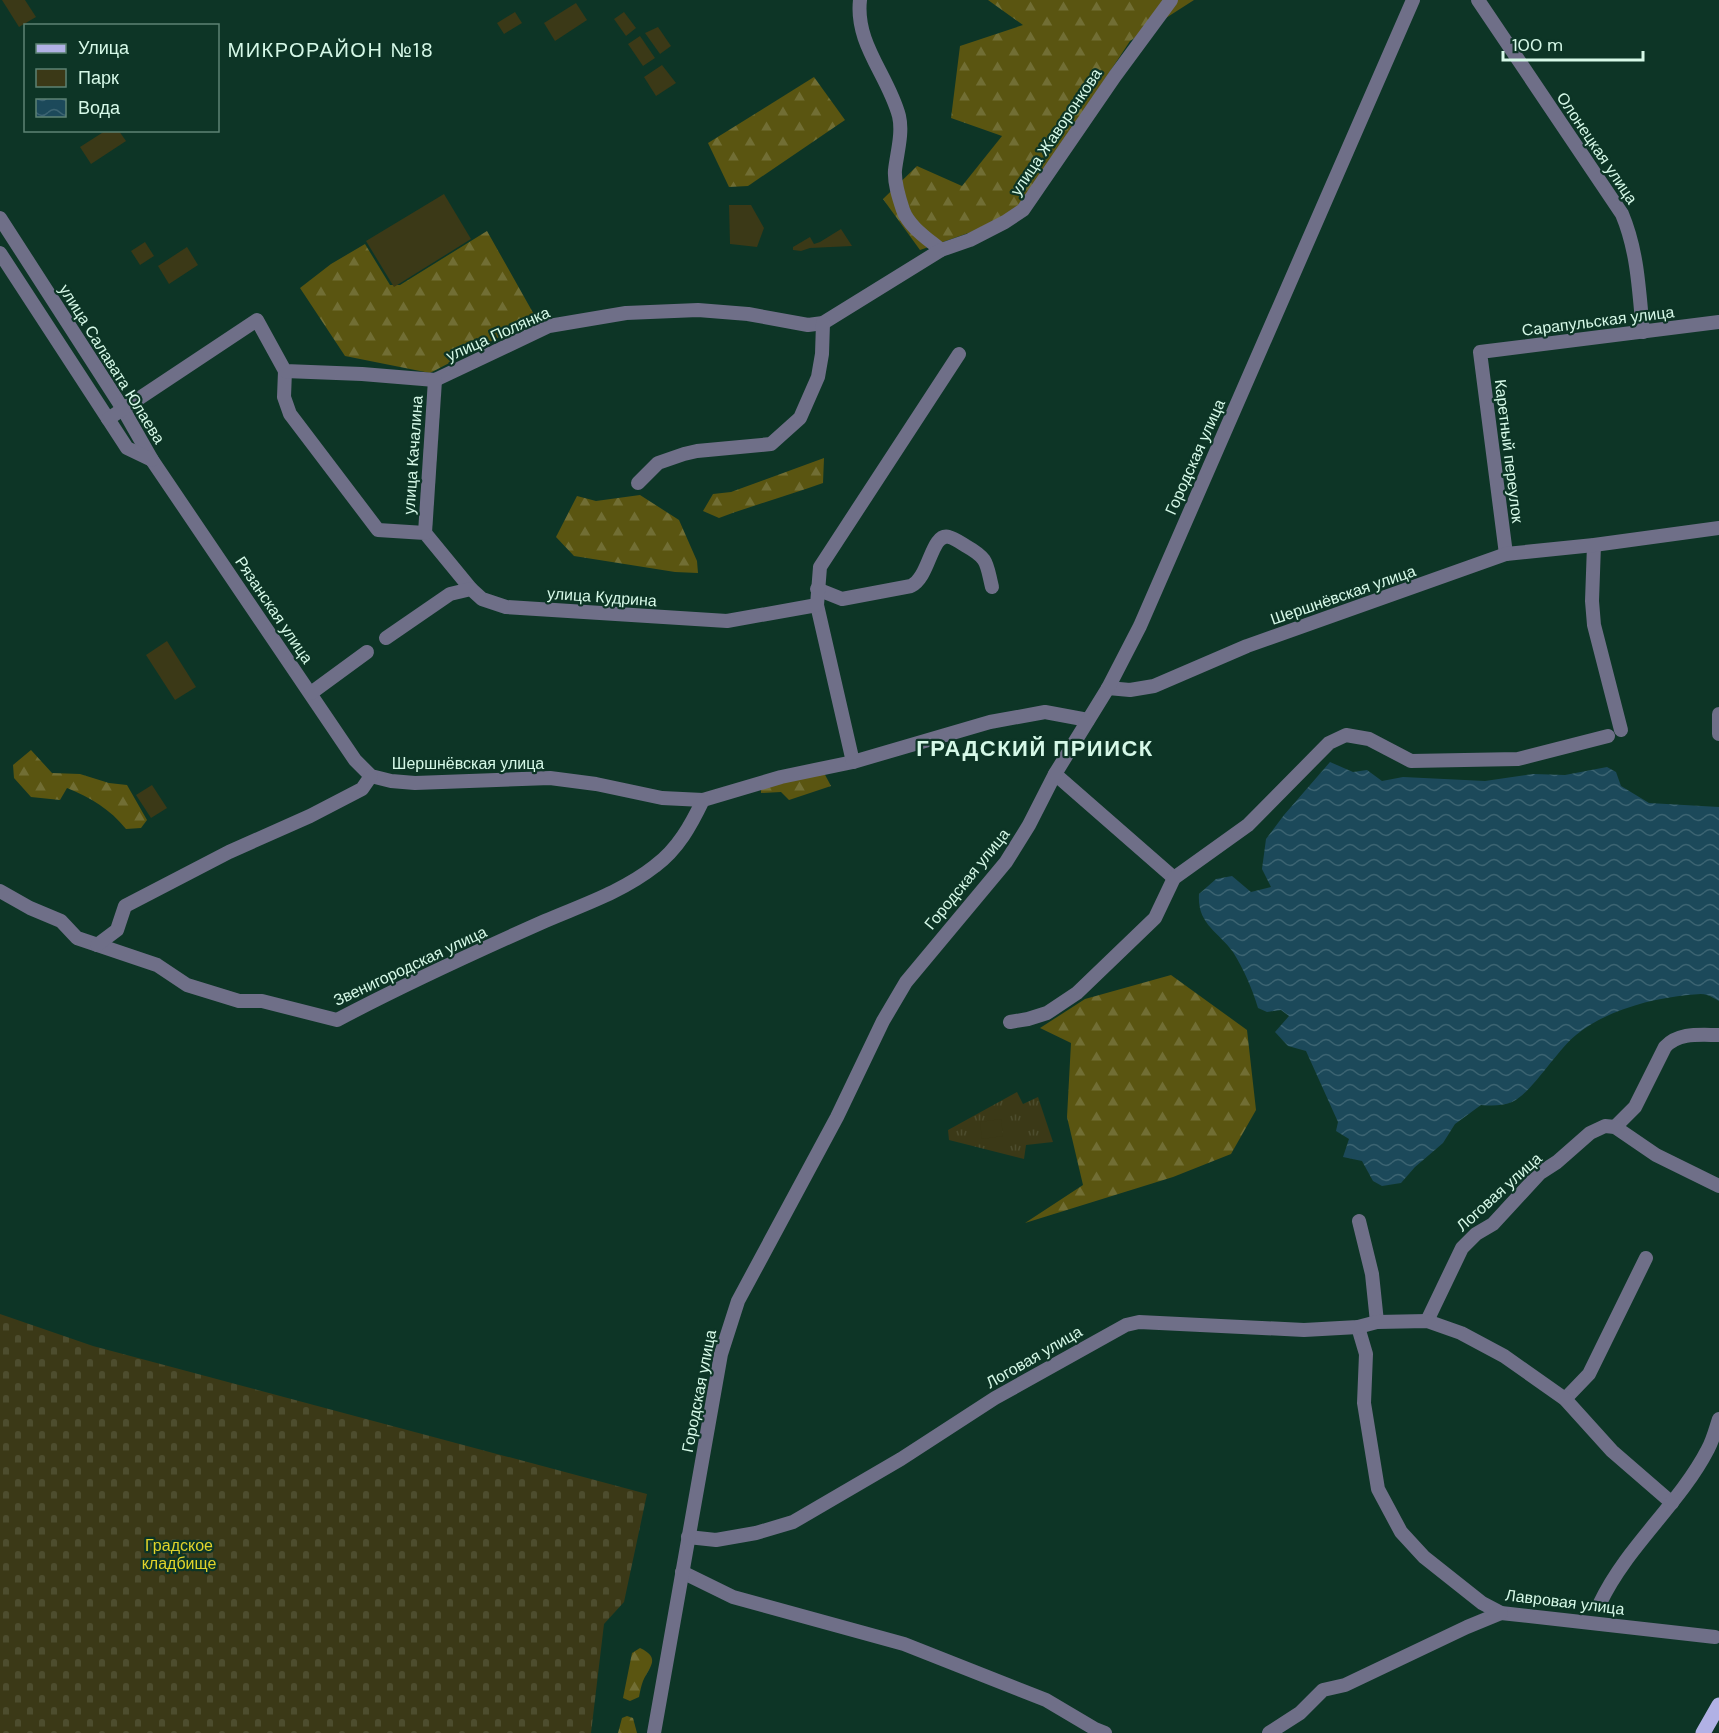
<svg xmlns="http://www.w3.org/2000/svg" width="1719" height="1733" viewBox="0 0 1719 1733" font-family="'DM Sans',sans-serif">
<style>
.grass{fill:url(#grass-tufts)}
.forest{fill:url(#forest-firs)}
.cemetery{fill:url(#cemetery-stones)}
.park{fill:#3b3917}
.water{fill:url(#water-waves)}
.lines{fill:none;stroke-linecap:round;stroke-linejoin:round}
.minor{stroke:#6f6f88;stroke-width:14}
.major{stroke:#b1b1e5;stroke-width:15}
.labels{text-anchor:middle;dominant-baseline:central;stroke-width:4.5;stroke-linejoin:round;paint-order:stroke}
.street-label{font-size:16px;fill:#d6f9e8;stroke:#0d3526}
.park-label{font-size:16px;fill:#e0d32a;stroke:#0d3526}
.quarter-label{font-size:20px;letter-spacing:1.5px;fill:#d6f9e8;stroke:#0d3526}
.district-label{font-size:22px;font-weight:bold;letter-spacing:1.5px;fill:#d6f9e8;stroke:#0d3526}
</style>
<defs>
<pattern id="grass-tufts" width="24" height="20" patternUnits="userSpaceOnUse" patternTransform="scale(1.5)"><rect width="24" height="20" fill="#3b3917"/><path d="M3 7l-1-3M5 7V3M7 7l1-3M15 17l-1-3M17 17v-4M19 17l1-3" fill="none" stroke="#4d4d2e"/></pattern>
<pattern id="forest-firs" width="22" height="20" patternUnits="userSpaceOnUse" patternTransform="scale(1.5)"><rect width="22" height="20" fill="#5a5511"/><path d="M5 1l3.5 6h-7zM16 11l3.5 6h-7z" fill="#716e34"/></pattern>
<pattern id="cemetery-stones" width="16" height="16" patternUnits="userSpaceOnUse" patternTransform="scale(1.5)"><rect width="16" height="16" fill="#3b3917"/><path d="M2 7V4a2 2 0 0 1 4 0v3zM10 15v-3a2 2 0 0 1 4 0v3z" fill="#4d4d2e"/></pattern>
<pattern id="water-waves" width="16" height="10" patternUnits="userSpaceOnUse" patternTransform="scale(1.5)"><rect width="16" height="10" fill="#1c495a"/><path d="M0 5q4-4 8 0t8 0" fill="none" stroke="#3c6472"/></pattern>
</defs>
<rect width="100%" height="100%" fill="#0d3526"/>
<path class="grass" d="M1017 1092 1023 1104 1038 1097 1053 1142 1026 1145 1024 1159 949 1140 948 1130Z"/>
<g class="forest">
<path d="M988 0H1194L1130 41 1014 217 920 250 883 199 917 166 962 186 1002 136 951 118 960 46 1023 25Z"/>
<path d="M814 77 845 120 748 186 729 187 708 143Z"/>
<path d="M487 231 536 318 430 373 345 356 300 288 331 264 365 244 390 285H400Z"/>
<path d="M824 458 823 483C789 495 754 505 719 518L703 511 713 494 731 492Z"/>
<path d="M640 495 679 520 697 561 698 573 675 572 574 556 556 537 577 496 596 501Z"/>
<path d="M31 750 52 773 80 774 109 783 127 785 147 820 141 828 126 829C110 809 91 798 67 788L60 800 31 797 14 778 13 765Z"/>
<path d="M823 771 831 786 789 800 781 792 761 793V786Z"/>
<path d="M1171 975 1247 1030 1256 1110 1231 1154 1173 1177 1025 1223 1083 1185 1067 1117 1071 1043 1040 1028 1085 999Z"/>
<path d="M640 1648C661 1658 650 1666 643 1681 641 1686 640 1692 639 1697L630 1701 623 1698 632 1653Z"/>
<path d="M627 1716 633 1718 637 1733H618L622 1718Z"/>
</g>
<path class="cemetery" d="M0 1314 93 1346 647 1494 624 1602 604 1624 591 1733H0Z"/>
<g class="park">
<path d="M2 0H25L36 17 19 27Z"/>
<path d="M576 3 587 20 555 41 544 23Z"/>
<path d="M515 12 522 23 504 34 497 23Z"/>
<path d="M624 12 636 28 626 36 614 19Z"/>
<path d="M658 27 671 46 660 54 645 33Z"/>
<path d="M640 36 655 58 643 66 628 44Z"/>
<path d="M662 65 676 83 656 96 644 77Z"/>
<path d="M105 131H119L126 141 91 164 80 147Z"/>
<path d="M444 194 471 239 394 287 366 241Z"/>
<path d="M729 205H751L764 228 757 247 730 244Z"/>
<path d="M841 229 852 246 810 248 801 251 793 250V247L810 237 814 244 820 242Z"/>
<path d="M145 242 154 256 140 265 131 251Z"/>
<path d="M187 247 198 265 169 284 158 266Z"/>
<path d="M167 641 196 687 175 700 146 655Z"/>
<path d="M152 785 167 808 151 818 136 795Z"/>
<path d="M1001 1119 1003 1136 982 1139 980 1122Z"/>
</g>
<path class="water" d="M1330 762 1353 772 1367 770 1382 781 1403 777 1485 781 1533 774 1565 775 1607 767 1616 772 1621 786 1649 803 1719 807V1001C1715 999 1711 996 1707 995 1701 993 1694 995 1688 995 1650 999 1607 1010 1576 1035 1557 1050 1531 1094 1512 1102 1502 1106 1492 1106 1481 1105L1455 1124 1443 1143 1415 1167 1401 1183 1382 1186 1373 1181 1362 1161 1343 1157 1349 1139 1336 1131 1338 1122 1306 1051 1288 1046 1275 1032 1289 1016 1281 1010 1267 1012 1258 1008C1252 988 1244 970 1233 952 1218 931 1197 924 1199 894L1216 879 1232 876 1251 892 1271 887 1262 869 1266 839 1284 815Z"/>
<g class="lines">
<g class="minor">
<path d="M860 0C855 44 888 75 899 116 903 133 897 153 895 170 894 183 899 198 903 210 909 227 928 239 941 250"/>
<path d="M1478 0 1622 214C1638 252 1639 292 1643 332"/>
<path d="M0 218 123 409 152 460 355 760 371 776 391 781 415 783 550 778 596 784 662 798 703 800 781 777 853 762 990 722 1045 712 1088 720"/>
<path d="M0 253 127 448 152 460"/>
<path d="M285 371 284 397 290 414 378 530 425 533 471 589"/>
<path d="M108 419 257 320 285 371 362 374 435 380 549 326 626 313 698 310 748 314 808 325 823 323 941 250 970 240 1005 222 1023 210 1115 76 1171 0"/>
<path d="M638 483 658 463 684 454 697 451 771 444 800 418 818 377 822 354 823 323"/>
<path d="M425 533 435 380"/>
<path d="M1594 545 1592 601 1594 625 1621 730"/>
<path d="M1506 554 1480 352 1719 322"/>
<path d="M817 589 842 599 911 586C930 577 931 532 949 537 954 538 961 543 966 546 989 559 986 563 992 587"/>
<path d="M817 605 853 762"/>
<path d="M386 638 450 594 471 589 482 599 506 607 727 621 817 605 820 567 959 354"/>
<path d="M1108 688 1130 690 1154 686 1247 646 1506 554 1594 545 1719 528"/>
<path d="M311 693 367 652"/>
<path d="M1719 714V734"/>
<path d="M1055 774 1174 878"/>
<path d="M0 891 30 908 61 921 77 938 157 965 187 985 239 1001H262L337 1020C405 984 475 952 545 921 582 905 622 892 655 866 678 849 691 825 703 800"/>
<path d="M97 945 117 930 125 906 229 852 310 816 362 789 371 776"/>
<path d="M1010 1022 1028 1019 1047 1013 1077 993 1155 918 1174 878 1248 825 1329 743 1346 735 1369 739 1411 761 1518 759 1608 736"/>
<path d="M1615 1127 1635 1107 1665 1047C1679 1032 1700 1035 1719 1035"/>
<path d="M1359 1221 1372 1274 1377 1322"/>
<path d="M1427 1321 1462 1248 1476 1234 1493 1224 1540 1173 1557 1162 1590 1133 1605 1126 1615 1127 1656 1155 1719 1186"/>
<path d="M1358 1327 1366 1354 1364 1403 1378 1489 1401 1532 1424 1557 1482 1603 1501 1613 1715 1637"/>
<path d="M1565 1399 1589 1374 1646 1258"/>
<path d="M688 1537 716 1540 756 1533 793 1522 901 1459 995 1398 1126 1325 1139 1322 1304 1330 1358 1327 1377 1322 1427 1321 1461 1333 1504 1356 1565 1399 1612 1451 1672 1503"/>
<path d="M682 1572 733 1597 904 1644 1046 1700 1095 1729 1105 1733"/>
<path d="M1600 1603C1627 1546 1679 1505 1708 1449 1713 1440 1716 1428 1719 1419"/>
<path d="M654 1733 721 1354 738 1301 837 1117 883 1021 906 982 1006 862 1029 825 1055 774 1108 688 1140 626 1413 0"/>
<path d="M1269 1733 1300 1713 1323 1690 1345 1685 1467 1627 1501 1613"/>
</g>
<path class="major" d="M1703 1733 1719 1705"/>
</g>
<g class="labels">
<g class="street-label">
<text transform="translate(1056 132) rotate(-56)">улица Жаворонкова</text>
<text transform="translate(1597 148) rotate(56)">Олонецкая улица</text>
<text transform="translate(1598 321) rotate(-7)">Сарапульская улица</text>
<text transform="translate(498 334) rotate(-24)">улица Полянка</text>
<text transform="translate(112 364) rotate(58)">улица Салавата Юлаева</text>
<text transform="translate(1509 451) rotate(83)">Каретный переулок</text>
<text transform="translate(413 455) rotate(-86)">улица Качалина</text>
<text transform="translate(1195 457) rotate(-66)">Городская улица</text>
<text transform="translate(1343 595) rotate(-19)">Шершнёвская улица</text>
<text transform="translate(602 597) rotate(4)">улица Кудрина</text>
<text transform="translate(274 610) rotate(56)">Рязанская улица</text>
<text x="468" y="763">Шершнёвская улица</text>
<text transform="translate(967 879) rotate(-51)">Городская улица</text>
<text transform="translate(410 966) rotate(-25)">Звенигородская улица</text>
<text transform="translate(1499 1192) rotate(-42)">Логовая улица</text>
<text transform="translate(1034 1357) rotate(-30)">Логовая улица</text>
<text transform="translate(699 1391) rotate(-79)">Городская улица</text>
<text transform="translate(1565 1602) rotate(7)">Лавровая улица</text>
</g>
<g class="park-label">
<text x="179" y="1545">Градское<tspan x="179" dy="18">кладбище</tspan></text>
</g>
<g class="quarter-label">
<text x="331" y="50">МИКРОРАЙОН №18</text>
</g>
<g class="district-label">
<text x="1035" y="748">ГРАДСКИЙ ПРИИСК</text>
</g>
</g>
<rect x="24" y="24" width="195" height="108" fill="#0d3526" stroke="#5d8374" stroke-width="1.5"/>
<rect x="36" y="44" width="30" height="9" fill="#b1b1e5" stroke="#5d8374" stroke-width="1.5"/>
<text x="78" y="54" font-size="18" fill="#d6f9e8">Улица</text>
<rect x="36" y="69" width="30" height="18" fill="#3b3917" stroke="#5d8374" stroke-width="1.5"/>
<text x="78" y="84" font-size="18" fill="#d6f9e8">Парк</text>
<rect x="36" y="99" width="30" height="18" fill="url(#water-waves)" stroke="#5d8374" stroke-width="1.5"/>
<text x="78" y="114" font-size="18" fill="#d6f9e8">Вода</text>
<path d="M1503 51v9h140v-9" fill="none" stroke="#d6f9e8" stroke-width="3"/>
<text x="1512" y="51" font-size="18" fill="#d6f9e8" stroke="#0d3526" stroke-width="4.5" paint-order="stroke">100 m</text>
</svg>
